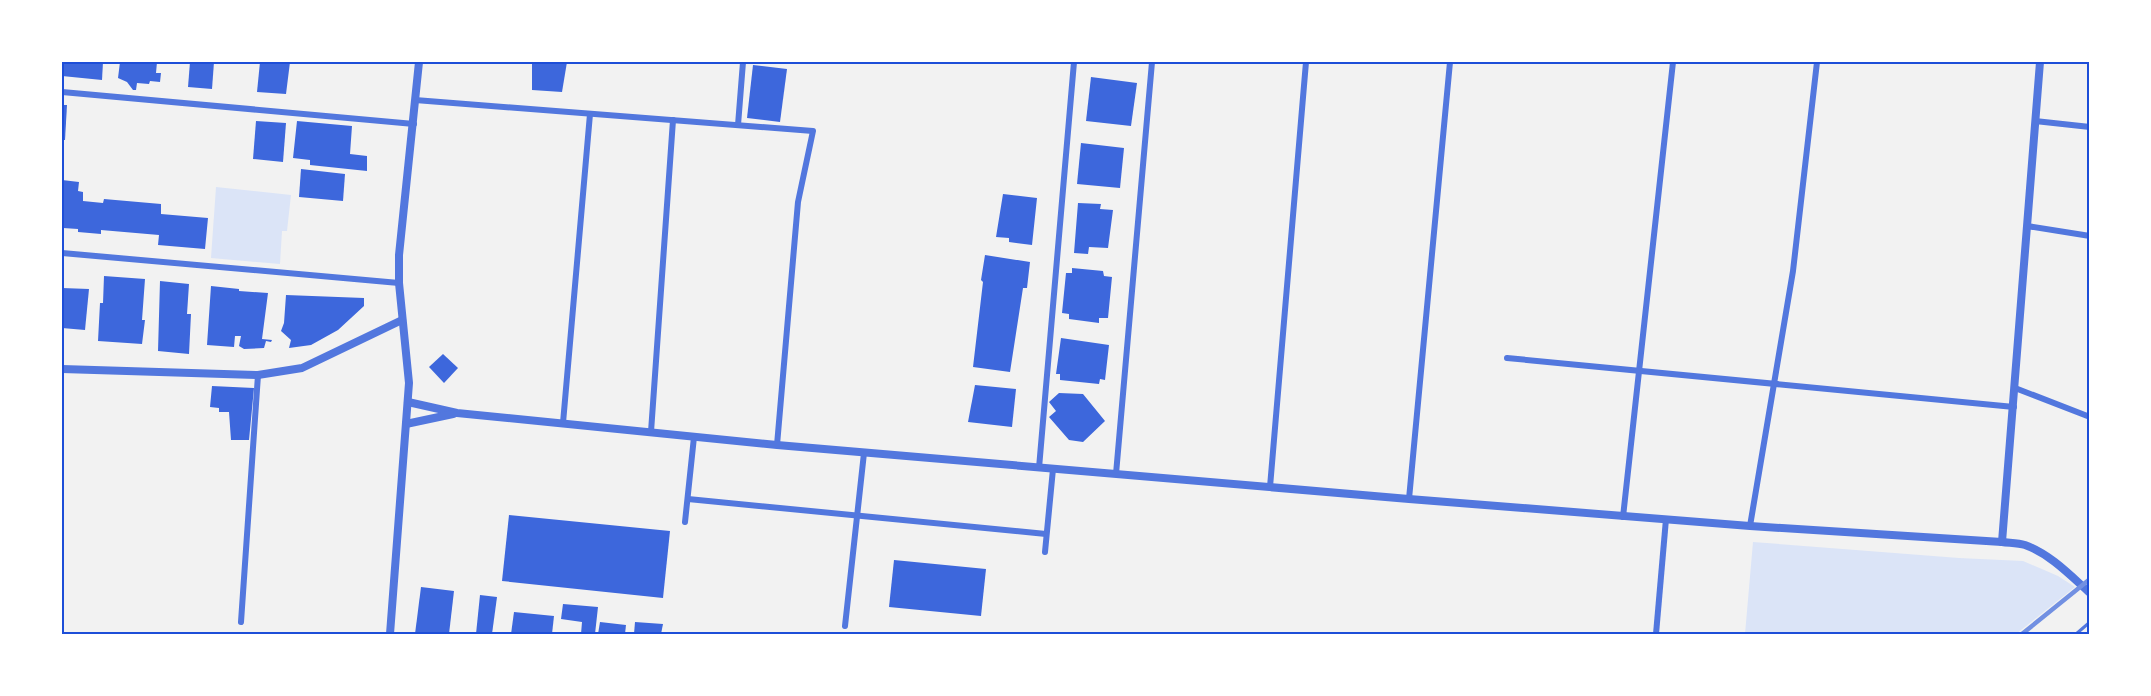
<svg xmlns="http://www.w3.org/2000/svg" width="2151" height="696" viewBox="0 0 2151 696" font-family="'PT Sans',sans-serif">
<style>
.green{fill:#dbe4f7}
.building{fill:#3d67dc}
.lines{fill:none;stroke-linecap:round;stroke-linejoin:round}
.service{stroke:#5277de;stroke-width:3}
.minor{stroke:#5277de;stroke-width:6}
.tertiary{stroke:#5277de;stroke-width:8}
.rail{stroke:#7290e2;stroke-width:4.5}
.neatline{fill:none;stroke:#1d4ed8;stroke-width:2}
</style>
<rect width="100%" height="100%" fill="#f2f2f2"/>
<g class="green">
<path d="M216 187 291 195 287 231H282L280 264 211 258Z"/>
<path d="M1753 542 1959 558 2023 561 2058 576 2075 587 2016 634H1745Z"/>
</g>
<g class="building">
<path d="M62 62H103L102 80 62 76Z"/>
<path d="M120 62H157L156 73H161L160 82 150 81 149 84 137 83 136 90H133L127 82 118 78Z"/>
<path d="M190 62H214L212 89 188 87Z"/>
<path d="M260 62H290L286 94 257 92Z"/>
<path d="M532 62H567L562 92 532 90Z"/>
<path d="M753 65 787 69 780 122 747 118Z"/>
<path d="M1091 77 1137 83 1131 126 1086 121Z"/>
<path d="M62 105H67L65 140H62Z"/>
<path d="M256 121 286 123 283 162 253 159Z"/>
<path d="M297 121 352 126 350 154 367 156V171L310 165V160L293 158Z"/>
<path d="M1081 143 1124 148 1120 188 1077 184Z"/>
<path d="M301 169 345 174 343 201 299 197Z"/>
<path d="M62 180 79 182 78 191 83 192V201L103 203 104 199 161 204V214L208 218 205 249 158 245 159 235 101 230V234L78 232V229L63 228Z"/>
<path d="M1003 194 1037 198 1032 245 1009 242V238L996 237Z"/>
<path d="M1078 203 1101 204 1100 209 1113 210 1108 248 1089 247 1088 254 1074 253Z"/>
<path d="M985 255 1030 262 1027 288H1023L1010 372 973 367 983 282 981 280Z"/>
<path d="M1072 268 1103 271 1104 276 1112 277 1108 318H1099V323L1069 319V314L1062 313 1066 273H1072Z"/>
<path d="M104 276 145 279 142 320H145L142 344 98 341 100 303H103Z"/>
<path d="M160 281 189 284 187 314H191L189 354 158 351Z"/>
<path d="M211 286 239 289V291L268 293 262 339 272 340 271 342 266 341 264 348 244 349 239 346 241 336H235L234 347 207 345Z"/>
<path d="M62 288 89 289 85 330 62 328Z"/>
<path d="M286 295 364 298V306L338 330 311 345 289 348 291 340 281 331 284 323Z"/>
<path d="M1061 338 1109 345 1105 380 1100 379 1099 384 1060 380V374H1056Z"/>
<path d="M443 354 458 368 444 383 429 367Z"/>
<path d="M975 385 1016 389 1012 427 968 422Z"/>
<path d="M212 386 254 388 249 440H231L229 412H219V408L210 407Z"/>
<path d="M1059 393 1083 394 1105 421 1083 442 1069 440 1049 417 1056 411 1049 402Z"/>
<path d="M509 515 670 531 663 598 502 581Z"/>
<path d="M894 560 986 569 981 616 889 607Z"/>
<path d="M421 587 454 591 449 634H415Z"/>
<path d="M480 595 497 597 492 634H476Z"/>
<path d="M563 604 598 607 595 634H581L582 622 561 619Z"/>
<path d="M514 612 554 616 552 634H511Z"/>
<path d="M600 622 626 625 625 634H598Z"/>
<path d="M635 622 663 624 661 634H634Z"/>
</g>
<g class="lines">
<path class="service" d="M2076 634 2090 622"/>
<g class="minor">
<path d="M62 92 414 124"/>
<path d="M415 100 813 131 798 202 777 445"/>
<path d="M2035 121 2090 127"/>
<path d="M738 125 743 62"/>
<path d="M2027 226 2090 236"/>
<path d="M62 253 399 283"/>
<path d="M1507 358 2014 407"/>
<path d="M2015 388 2090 417"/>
<path d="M563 423 590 114"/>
<path d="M651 432 673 120"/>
<path d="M1039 468 1074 62"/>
<path d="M1116 474 1152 62"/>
<path d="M1270 487 1306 62"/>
<path d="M688 499 1046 534"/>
<path d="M1409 499 1450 62"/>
<path d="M1623 517 1673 62"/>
<path d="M685 522 694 437"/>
<path d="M1750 526 1793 271 1817 62"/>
<path d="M1045 552 1053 469"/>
<path d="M241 622 258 375"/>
<path d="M845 626 864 453"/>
<path d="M1656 634 1666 519"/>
</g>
<g class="tertiary">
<path d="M62 369 258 375 302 368 402 320"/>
<path d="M408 402 457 413 777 445 1409 499 1750 526 2002 542C2009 543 2018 543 2025 545 2050 554 2070 575 2090 593"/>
<path d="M406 424 453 414"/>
<path d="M2002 542 2040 62"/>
<path d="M390 634 409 383 399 283V255L419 62"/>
</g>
<path class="rail" d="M2022 634 2090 579"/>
</g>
<rect width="2151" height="696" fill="none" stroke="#ffffff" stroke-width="126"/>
<rect x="63" y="63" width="2025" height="570" class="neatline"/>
</svg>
